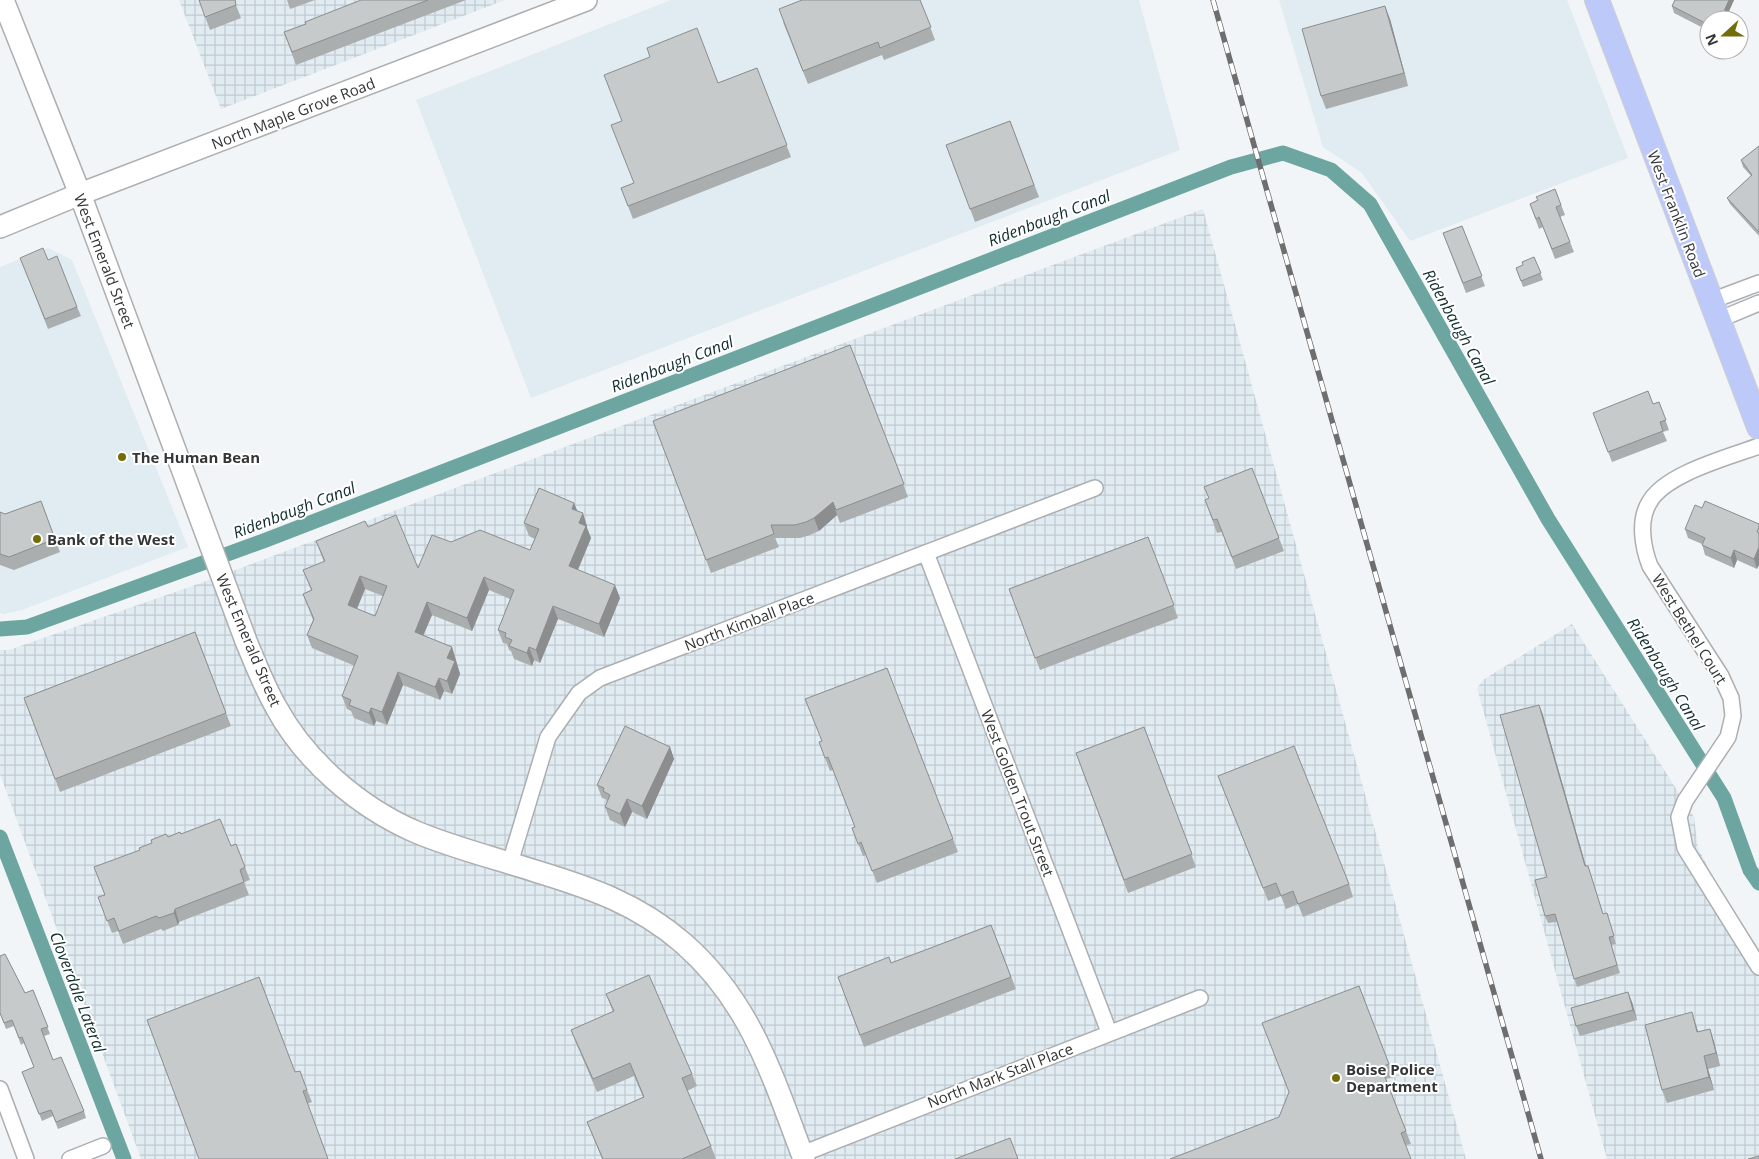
<svg xmlns="http://www.w3.org/2000/svg" width="1759" height="1159" viewBox="0 0 1759 1159" font-family="'Open Sans',sans-serif">
<style>
.built{fill:#e1ebf2}
.industrial{fill:url(#industrial-grid)}
.lines{fill:none;stroke-linecap:round;stroke-linejoin:round}
.canal{stroke:#6da6a0;stroke-width:15}
.minor-casing{stroke:#acafb1;stroke-width:18}
.secondary-casing{stroke:#acafb1;stroke-width:24}
.primary-casing{stroke:#cecfcf;stroke-width:26}
.minor{stroke:#fff;stroke-width:15}
.secondary{stroke:#fff;stroke-width:21}
.primary{stroke:#bdcaf9;stroke-width:24}
.rail-casing{stroke:#6c6e6f;stroke-width:5.5}
.rail{stroke:#fff;stroke-width:4;stroke-dasharray:11;stroke-linecap:butt}
.wall{fill:#aaaeaf;fill-rule:evenodd}
.shaded-wall{fill:#8b8d8e}
.building{fill:#c6cacb;stroke:#8b8d8e;fill-rule:evenodd}
.poi-dot{fill:#736d09;stroke:#fff;stroke-width:2}
.labels{text-anchor:middle;dominant-baseline:central;stroke-width:4;stroke-linejoin:round;paint-order:stroke}
.street-label{font-size:15px;fill:#343536;stroke:#fff}
.poi-label{font-size:15px;font-weight:bold;fill:#343536;stroke:#fff;text-anchor:start}
.water-label{font-size:16px;font-style:italic;fill:#122f2d;stroke:#fff}
</style>
<defs>
<pattern id="industrial-grid" width="8" height="8" patternUnits="userSpaceOnUse" patternTransform="scale(1.25)"><rect width="8" height="8" fill="#e1ebf2"/><path d="M0 4h8M4 0v8" fill="none" stroke="#c2cad0"/></pattern>
</defs>
<rect width="100%" height="100%" fill="#f2f5f7"/>
<g class="built">
<path d="M671 0H1139L1180 150 531 398 416 100Z"/>
<path d="M1279 0H1567L1628 158 1410 241 1362 173 1323 147Z"/>
<path d="M48 248 72 260 188 547 22 610 4 614 0 613V267Z"/>
</g>
<g class="industrial">
<path d="M179 0H505L221 109Z"/>
<path d="M1203 209 1466 1159H141L0 774V650H9L198 584Z"/>
<path d="M1572 624 1694 817 1698 848 1717 885 1759 949V1159H1607L1477 688 1483 680Z"/>
</g>
<g class="lines">
<g class="canal">
<path d="M0 629 27 627 266 540 1231 167 1283 153 1331 170 1370 204 1548 519 1724 798 1750 870 1759 883"/>
<path d="M0 837 124 1159"/>
</g>
<defs>
<g id="minor">
<path d="M1711 301 1759 283"/>
<path d="M1718 320 1759 303"/>
<path d="M1759 446C1729 457 1664 474 1649 503 1638 521 1643 548 1650 566L1721 676 1731 698 1733 716 1728 737 1685 801 1679 817 1685 848 1759 967"/>
<path d="M926 553 1109 1032"/>
<path d="M510 863 548 737 579 693 600 678 1095 488"/>
<path d="M0 1089 26 1159"/>
<path d="M802 1154 1200 998"/>
<path d="M70 1159 103 1146"/>
</g>
<g id="secondary">
<path d="M3 0 80 194 246 641C255 663 264 686 276 707 305 761 360 808 416 832 454 848 495 858 535 871 591 888 638 904 683 943 751 1002 773 1078 804 1159"/>
<path d="M0 227 80 194 586 0"/>
</g>
<path id="primary" d="M1597 0 1759 427"/>
</defs>
<use href="#minor" class="minor-casing"/>
<use href="#secondary" class="secondary-casing"/>
<use href="#primary" class="primary-casing"/>
<use href="#minor" class="minor"/>
<use href="#secondary" class="secondary"/>
<use href="#primary" class="primary"/>
<defs>
<path id="rail" d="M1213 0 1541 1159"/>
</defs>
<use href="#rail" class="rail-casing"/>
<use href="#rail" class="rail"/>
</g>
<g class="wall">
<path d="M199 0 236 5 241 18 210 30Z"/>
<path d="M287 0H315L290 9Z"/>
<path d="M361 0H466L296 65 284 32 306 24Z"/>
<path d="M920 0 935 40 884 60 882 55 808 84 783 22Z"/>
<path d="M1675 0H1734L1725 20H1709V31L1674 13 1672 6Z"/>
<path d="M1390 19 1408 86 1326 109 1321 96Z"/>
<path d="M757 68 791 157 633 219 621 188 634 183 718 83Z"/>
<path d="M1010 121 1039 197 975 222 946 145Z"/>
<path d="M1759 146V236L1730 204 1727 198 1751 176 1743 167 1741 160Z"/>
<path d="M1555 189 1565 215 1560 217 1574 252 1555 259 1543 227 1539 229 1530 204 1538 200Z"/>
<path d="M1462 226 1485 286 1466 293 1443 233Z"/>
<path d="M1534 257 1543 280 1523 287 1516 268 1523 265Z"/>
<path d="M48 260 77 307 81 316 48 329 24 267Z"/>
<path d="M850 345 908 497 840 523 837 515 819 531 810 535 800 538H775L779 547 711 573 653 421Z"/>
<path d="M1659 402 1669 430 1663 432 1667 441 1612 462 1593 413 1653 404Z"/>
<path d="M1252 468 1284 551 1236 569 1222 532 1217 533 1205 500 1209 498Z"/>
<path d="M41 501 60 552 14 570 0 565V512L5 514Z"/>
<path d="M574 503 577 511 587 526V528L591 538 578 570 620 598 604 637 558 619 540 663 534 660 532 666 514 659 511 651 509 650 507 644 503 643 498 630 510 599 489 590 472 631 432 615 423 636 452 647 460 674 452 694 444 691 440 700 403 685 387 725 376 721 374 726 354 718 351 711 347 709 342 696 355 666 312 648 307 635 313 620 303 594 311 590 303 570 324 562 316 541 368 527 418 568 451 542 530 550 535 539 529 536 524 523ZM365 589 383 596 375 616 357 609Z"/>
<path d="M1702 508 1759 524 1757 569 1737 560 1734 568 1705 555 1702 544 1688 538 1685 529Z"/>
<path d="M1148 537 1178 618 1040 670 1009 589Z"/>
<path d="M195 632 231 726 60 792 24 698Z"/>
<path d="M1542 712 1586 866H1588L1603 914 1609 921 1616 944 1611 945 1620 973 1577 987 1557 922 1548 923 1545 916 1547 877Z"/>
<path d="M1144 727 1196 867 1128 893 1076 753Z"/>
<path d="M819 742 953 839 958 852 877 883 866 855 863 856 852 828 855 827 833 770 830 771Z"/>
<path d="M670 747 674 759 647 819 632 812 625 827 610 820 605 807 607 802 606 799 602 798 597 785Z"/>
<path d="M1218 776 1349 884 1353 897 1303 917 1298 904 1286 909 1281 896 1268 901Z"/>
<path d="M168 837 231 846 236 844 250 880 244 882 249 895 179 922 178 925 163 931 161 929 123 944 118 931 112 933 103 910 104 895 140 850Z"/>
<path d="M991 925 1016 989 864 1047 838 977 891 963Z"/>
<path d="M1359 986 1394 1077 1386 1079 1411 1144 1406 1145 1279 1117Z"/>
<path d="M33 990 50 1034 44 1036 53 1060 84 1111 86 1118 58 1129 53 1116 42 1121 22 1072 34 1067 24 1043 21 1045 14 1026 6 1029 0 1013 25 993Z"/>
<path d="M606 994 692 1074 697 1086 687 1091 711 1146 716 1159H602L587 1122 643 1097 634 1076 597 1092 576 1043 571 1030 613 1012Z"/>
<path d="M1632 1002 1637 1020 1580 1036 1576 1026Z"/>
<path d="M1696 1025 1698 1032 1710 1029 1714 1042 1720 1066 1708 1069 1714 1090 1667 1103 1662 1090Z"/>
<path d="M295 1072 307 1090 312 1102 307 1104Z"/>
</g>
<g class="shaded-wall">
<path d="M1729 0H1734L1725 20H1720Z"/>
<path d="M1385 6 1390 19 1408 86 1404 73Z"/>
<path d="M833 502 837 515 819 531 814 518Z"/>
<path d="M574 503 579 515 572 509Z"/>
<path d="M583 513 587 526V528L591 538 574 579 569 566 579 523Z"/>
<path d="M1759 547V565L1757 569 1754 559Z"/>
<path d="M1734 550 1737 560 1734 568 1731 558Z"/>
<path d="M360 576 365 589 353 618 348 605Z"/>
<path d="M484 577 489 590 472 631 467 618Z"/>
<path d="M615 585 620 598 604 637 599 624Z"/>
<path d="M427 602 432 615 419 645 415 632Z"/>
<path d="M553 606 558 619 540 663 536 650Z"/>
<path d="M452 647 460 674 452 694 447 681V658Z"/>
<path d="M529 647 534 660 532 666 527 653Z"/>
<path d="M398 672 403 685 387 725 382 712Z"/>
<path d="M439 678 444 691 440 700 435 687Z"/>
<path d="M1539 705 1542 712 1588 874 1585 866Z"/>
<path d="M371 708 376 721 374 726 369 713Z"/>
<path d="M670 747 674 759 647 819 642 806Z"/>
<path d="M627 799 632 812 625 827 620 814Z"/>
<path d="M175 909 179 922 178 925 174 913Z"/>
<path d="M1628 992 1632 1002 1637 1020 1633 1010Z"/>
<path d="M1692 1012 1696 1025 1702 1045 1697 1032Z"/>
<path d="M1710 1029 1714 1042 1720 1066 1716 1053Z"/>
<path d="M1704 1056 1708 1069 1714 1090 1709 1077Z"/>
</g>
<g class="building">
<path d="M199 0H235L236 5 205 17Z"/>
<path d="M361 0H428L292 52 284 32 306 24 305 22Z"/>
<path d="M802 0H920L931 27 880 48 878 42 803 71 779 9Z"/>
<path d="M1675 0H1729L1720 20H1709V25L1672 6Z"/>
<path d="M1385 6 1404 73 1321 96 1302 29Z"/>
<path d="M697 28 718 83 757 68 787 145 628 206 621 188 634 183 611 125 622 121 604 75 650 57 647 48Z"/>
<path d="M1010 121 1034 185 970 209 946 145Z"/>
<path d="M1759 146V232L1727 198 1752 175 1741 160Z"/>
<path d="M1555 189 1561 205 1556 207 1570 242 1552 249 1539 217 1536 219 1530 204 1538 200 1536 197Z"/>
<path d="M1462 226 1482 276 1463 283 1443 233Z"/>
<path d="M43 248 48 260 57 256 77 307 45 319 20 258Z"/>
<path d="M1534 257 1541 273 1521 281 1516 268 1523 265 1522 262Z"/>
<path d="M850 345 904 484 836 510 833 502 814 518 806 522 795 525H771L774 534 706 560 653 421Z"/>
<path d="M1648 391 1653 404 1659 402 1666 420 1660 422 1663 431 1608 452 1593 413Z"/>
<path d="M1252 468 1279 538 1232 557 1217 519 1213 520 1205 500 1209 498 1204 487Z"/>
<path d="M539 488 574 503 572 509 583 513 579 523 586 526 569 566 615 585 599 624 553 606 536 650 529 647 527 653 509 646 512 640 505 637 506 633 498 630 514 590 484 577 467 618 427 602 415 632 452 647 447 658 455 661 447 681 439 678 435 687 398 672 382 712 371 708 369 713 349 705 351 700 342 696 358 656 307 635 314 619 303 594 312 590 303 570 325 561 316 541 365 521 368 527 396 515 418 568 432 535 451 542 480 530 530 550 539 529 524 523ZM360 576 387 586 375 616 348 605Z"/>
<path d="M41 501 55 539 9 557 0 554V512L5 514Z"/>
<path d="M1705 501 1759 524V527L1757 532 1759 533V547L1754 559 1734 550 1731 558 1702 545 1705 538 1685 529 1695 505 1702 508Z"/>
<path d="M1148 537 1174 605 1035 658 1009 589Z"/>
<path d="M195 632 226 713 55 779 24 698Z"/>
<path d="M887 668 953 839 872 871 861 842 858 844 852 828 855 827 828 757 825 758 819 742 822 741 805 699Z"/>
<path d="M1539 705 1585 866H1588L1603 914 1607 913 1614 936 1609 937 1617 965 1574 979 1555 914 1545 916 1535 880 1547 877 1500 715Z"/>
<path d="M625 726 670 747 642 806 627 799 620 814 605 807 610 795 603 791 604 788 597 785Z"/>
<path d="M1144 727 1192 854 1124 880 1076 753Z"/>
<path d="M1294 746 1349 884 1298 904 1293 891 1281 896 1276 883 1263 888 1218 776Z"/>
<path d="M220 819 231 846 236 844 245 867 240 870 244 882 175 909 174 913 159 918 156 916 119 931 114 918 107 921 98 897 105 895 94 867 140 850 139 848 152 843 151 840 166 834 168 837 180 832 181 834Z"/>
<path d="M991 925 1011 977 860 1035 838 977 889 957 891 963Z"/>
<path d="M5 954 25 993 33 990 48 1027 41 1029 53 1060 61 1057 84 1111 56 1122 51 1110 39 1114 22 1072 34 1067 22 1037 19 1038 12 1020 4 1023 0 1013V956Z"/>
<path d="M649 975 692 1074 682 1078 711 1146 682 1159H603L587 1122 644 1097 630 1063 593 1079 571 1030 614 1011 606 994Z"/>
<path d="M259 977 295 1072 300 1071 307 1090 303 1091 328 1159H199L147 1020Z"/>
<path d="M1359 986 1389 1064 1381 1067 1406 1131 1401 1133 1411 1159H1170L1279 1117 1289 1092 1262 1023Z"/>
<path d="M1628 992 1633 1010 1576 1026 1571 1008Z"/>
<path d="M1692 1012 1697 1032 1710 1029 1716 1053 1704 1056 1709 1077 1662 1090 1645 1025Z"/>
<path d="M1010 1138 1018 1159H955Z"/>
<path d="M1759 1156V1159H1748Z"/>
</g>
<g class="poi-dot">
<circle cx="122" cy="457" r="5"/>
<circle cx="37" cy="539" r="5"/>
<circle cx="1336" cy="1078" r="5"/>
</g>
<g class="labels">
<g class="street-label">
<text transform="translate(293 113) rotate(-21)">North Maple Grove Road</text>
<text transform="translate(1677 214) rotate(69)">West Franklin Road</text>
<text transform="translate(105 261) rotate(69)">West Emerald Street</text>
<text transform="translate(749 621) rotate(-21)">North Kimball Place</text>
<text transform="translate(1690 629) rotate(58)">West Bethel Court</text>
<text transform="translate(249 640) rotate(67)">West Emerald Street</text>
<text transform="translate(1018 793) rotate(69)">West Golden Trout Street</text>
<text transform="translate(1000 1075) rotate(-21)">North Mark Stall Place</text>
</g>
<g class="poi-label">
<text x="132" y="457">The Human Bean</text>
<text x="47" y="539">Bank of the West</text>
<text x="1346" y="1069">Boise Police<tspan x="1346" dy="17">Department</tspan></text>
</g>
<g class="water-label">
<text transform="translate(1049 218) rotate(-21)">Ridenbaugh Canal</text>
<text transform="translate(1459 327) rotate(61)">Ridenbaugh Canal</text>
<text transform="translate(672 364) rotate(-21)">Ridenbaugh Canal</text>
<text transform="translate(294 510) rotate(-21)">Ridenbaugh Canal</text>
<text transform="translate(1666 674) rotate(58)">Ridenbaugh Canal</text>
<text transform="translate(78 992) rotate(69)">Cloverdale Lateral</text>
</g>
</g>
<g transform="translate(1724 35) rotate(249)"><circle r="24" fill="#ffffff" stroke="#aeaeaf"/>
<path d="M0-4L9 19L0 12L-9 19Z" fill="#736d09"/>
<text y="-8" font-size="14" font-weight="bold" text-anchor="middle" fill="#343536">N</text>
</g>
</svg>
